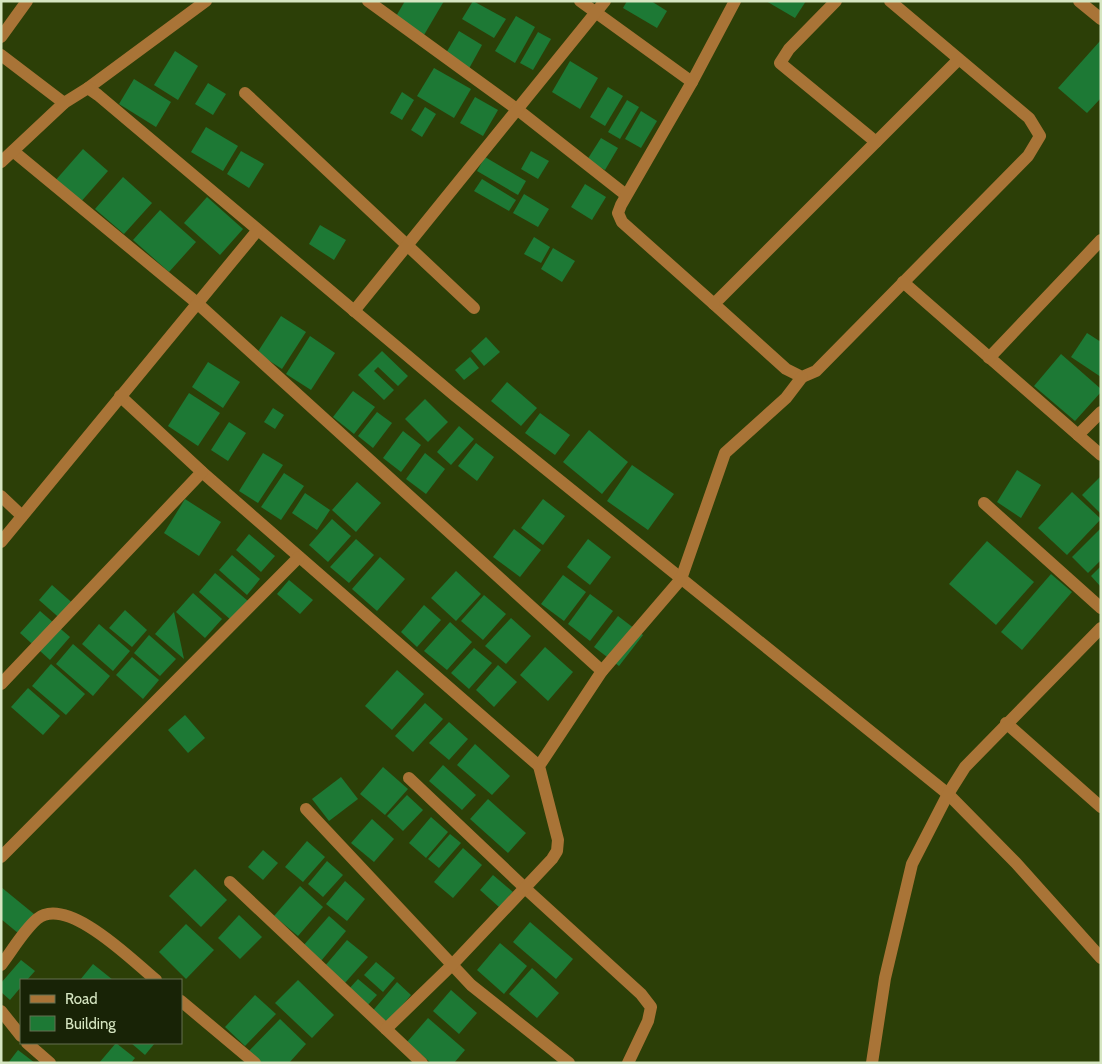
<svg xmlns="http://www.w3.org/2000/svg" width="1102" height="1064" viewBox="0 0 1102 1064" font-family="Cabin,sans-serif">
<style>
.building{fill:#1d7935}
.lines{fill:none;stroke-linecap:round;stroke-linejoin:round}
.minor{stroke:#a97437;stroke-width:12}
</style>
<rect width="100%" height="100%" fill="#2c3f07"/>
<g class="building">
<path d="M405 1H444L424 35 395 18Z"/>
<path d="M473 1 506 19 494 38 462 19Z"/>
<path d="M627 1H651L667 11 657 28 623 8Z"/>
<path d="M766 1H806L795 18Z"/>
<path d="M516 16 535 27 515 63 495 51Z"/>
<path d="M459 31 482 45 466 74 442 60Z"/>
<path d="M538 32 551 39 533 70 520 63Z"/>
<path d="M1100 41 1101 98 1087 113 1058 88Z"/>
<path d="M175 51 198 66 178 100 154 85Z"/>
<path d="M570 61 598 78 580 109 552 92Z"/>
<path d="M434 68 471 89 454 118 417 96Z"/>
<path d="M134 79 171 102 156 127 119 104Z"/>
<path d="M208 83 226 94 213 115 195 104Z"/>
<path d="M608 87 623 96 605 126 590 117Z"/>
<path d="M402 92 414 100 402 120 390 113Z"/>
<path d="M475 97 498 110 483 136 460 123Z"/>
<path d="M627 100 639 107 620 139 608 132Z"/>
<path d="M425 107 436 114 422 137 411 130Z"/>
<path d="M641 111 657 121 641 148 625 139Z"/>
<path d="M206 127 238 146 223 171 191 152Z"/>
<path d="M601 138 618 148 605 170 587 160Z"/>
<path d="M83 149 108 171 79 204 54 182Z"/>
<path d="M241 151 264 164 249 188 227 174Z"/>
<path d="M531 151 549 161 538 179 521 169Z"/>
<path d="M485 157 526 181 518 195 477 171Z"/>
<path d="M123 177 152 203 124 234 95 209Z"/>
<path d="M482 179 516 200 509 211 474 191Z"/>
<path d="M585 184 606 197 592 220 571 207Z"/>
<path d="M524 194 549 209 538 227 513 213Z"/>
<path d="M207 197 243 229 220 255 184 223Z"/>
<path d="M160 210 196 242 169 272 133 240Z"/>
<path d="M320 225 346 240 334 260 309 244Z"/>
<path d="M534 237 550 247 541 263 524 254Z"/>
<path d="M553 248 575 261 562 282 541 269Z"/>
<path d="M281 316 306 332 282 369 257 353Z"/>
<path d="M1087 333 1101 342V377L1071 357Z"/>
<path d="M310 336 335 353 311 390 286 374Z"/>
<path d="M486 337 500 352 484 366 471 351Z"/>
<path d="M382 351 408 376 398 386 378 367 374 371 394 390 384 400 358 375Z"/>
<path d="M1061 354 1101 389V392L1075 421 1034 386Z"/>
<path d="M470 357 479 368 464 380 455 370Z"/>
<path d="M208 362 240 382 223 408 192 387Z"/>
<path d="M507 382 537 408 521 426 491 401Z"/>
<path d="M353 391 375 407 354 434 333 417Z"/>
<path d="M189 393 220 413 198 446 168 426Z"/>
<path d="M425 399 448 422 428 442 405 419Z"/>
<path d="M273 408 284 415 275 429 264 422Z"/>
<path d="M377 412 392 423 373 448 358 436Z"/>
<path d="M540 413 570 435 555 455 525 433Z"/>
<path d="M229 422 246 433 228 461 211 450Z"/>
<path d="M459 426 474 439 451 465 437 452Z"/>
<path d="M589 430 628 462 602 494 563 462Z"/>
<path d="M403 431 421 445 401 472 383 458Z"/>
<path d="M476 443 494 457 477 481 458 466Z"/>
<path d="M263 453 283 465 258 503 239 491Z"/>
<path d="M425 453 445 469 426 494 406 479Z"/>
<path d="M632 465 674 494 648 530 607 501Z"/>
<path d="M1017 470 1041 485 1021 518 997 502Z"/>
<path d="M284 473 304 486 281 520 261 507Z"/>
<path d="M1101 476V514L1082 495Z"/>
<path d="M357 482 381 503 356 532 332 510Z"/>
<path d="M1072 492 1101 519 1067 555 1038 528Z"/>
<path d="M305 493 330 510 317 530 292 513Z"/>
<path d="M185 499 221 522 199 556 164 533Z"/>
<path d="M543 499 565 516 543 545 521 528Z"/>
<path d="M332 519 351 536 328 562 309 545Z"/>
<path d="M1101 528V560L1088 573 1072 557Z"/>
<path d="M514 529 541 550 520 577 493 557Z"/>
<path d="M249 534 275 556 261 572 236 550Z"/>
<path d="M356 539 374 555 349 583 330 567Z"/>
<path d="M588 539 611 557 590 585 567 567Z"/>
<path d="M987 541 1034 582 996 625 949 584Z"/>
<path d="M232 555 260 579 247 595 219 570Z"/>
<path d="M380 557 405 579 377 611 352 589Z"/>
<path d="M1101 566V587L1091 576Z"/>
<path d="M456 571 481 594 456 621 431 598Z"/>
<path d="M215 573 248 601 231 620 199 592Z"/>
<path d="M1051 574 1072 592 1022 650 1001 632Z"/>
<path d="M563 575 586 592 564 621 541 604Z"/>
<path d="M289 580 313 600 300 614 277 594Z"/>
<path d="M52 585 77 607 64 622 39 600Z"/>
<path d="M193 593 222 619 205 638 176 612Z"/>
<path d="M590 594 613 611 590 641 568 624Z"/>
<path d="M484 595 506 614 483 640 461 621Z"/>
<path d="M424 605 441 620 417 647 401 632Z"/>
<path d="M125 610 147 630 132 647 109 628Z"/>
<path d="M40 611 70 637 50 660 20 633Z"/>
<path d="M174 612 184 659 155 634Z"/>
<path d="M618 616 643 635 619 666 594 647Z"/>
<path d="M511 618 531 636 506 664 485 646Z"/>
<path d="M450 622 472 642 447 670 424 651Z"/>
<path d="M99 624 130 651 113 671 82 644Z"/>
<path d="M149 635 176 659 160 676 134 653Z"/>
<path d="M73 644 110 676 93 696 56 664Z"/>
<path d="M545 647 573 672 548 701 520 675Z"/>
<path d="M474 648 492 663 469 689 451 673Z"/>
<path d="M132 657 159 680 143 699 116 675Z"/>
<path d="M51 664 85 694 66 715 32 686Z"/>
<path d="M498 665 517 682 494 707 476 690Z"/>
<path d="M397 670 424 694 392 730 365 706Z"/>
<path d="M28 688 60 716 43 735 11 707Z"/>
<path d="M425 703 443 719 413 752 395 736Z"/>
<path d="M185 715 205 738 188 753 168 730Z"/>
<path d="M449 722 468 739 449 760 429 743Z"/>
<path d="M475 744 510 776 492 795 457 765Z"/>
<path d="M443 765 476 795 462 810 429 781Z"/>
<path d="M383 767 408 789 385 815 360 794Z"/>
<path d="M341 777 358 799 329 821 312 799Z"/>
<path d="M407 795 423 810 403 831 387 816Z"/>
<path d="M488 799 526 833 508 853 470 819Z"/>
<path d="M431 817 448 832 426 858 409 843Z"/>
<path d="M372 819 394 839 374 862 351 843Z"/>
<path d="M450 834 461 843 439 868 428 859Z"/>
<path d="M307 841 325 857 303 882 285 867Z"/>
<path d="M463 848 482 865 453 898 434 882Z"/>
<path d="M263 850 278 863 263 880 248 867Z"/>
<path d="M327 861 343 875 323 897 308 884Z"/>
<path d="M195 869 227 900 201 927 169 896Z"/>
<path d="M493 875 513 892 499 907 480 890Z"/>
<path d="M345 881 365 899 347 921 326 904Z"/>
<path d="M300 886 323 907 298 936 274 916Z"/>
<path d="M1 887 34 914 18 933 1 919Z"/>
<path d="M239 915 262 937 240 959 218 938Z"/>
<path d="M329 916 346 931 321 961 303 946Z"/>
<path d="M530 922 573 959 556 979 513 942Z"/>
<path d="M186 924 214 950 186 979 159 952Z"/>
<path d="M347 940 368 957 344 984 324 967Z"/>
<path d="M500 943 527 966 504 994 477 970Z"/>
<path d="M21 960 35 971 27 980H21V987L10 1000 1 992V983Z"/>
<path d="M376 962 395 978 383 992 364 975Z"/>
<path d="M93 964 113 980H80Z"/>
<path d="M532 968 559 993 537 1018 509 994Z"/>
<path d="M358 979 377 995 366 1007 347 991Z"/>
<path d="M298 980 334 1015 312 1038 275 1003Z"/>
<path d="M397 982 411 995 384 1027 370 1014Z"/>
<path d="M451 990 477 1013 459 1034 433 1011Z"/>
<path d="M255 995 276 1014 245 1046 225 1027Z"/>
<path d="M428 1018 465 1050 454 1063H431L407 1042Z"/>
<path d="M280 1019 306 1044 289 1063H251L244 1056Z"/>
<path d="M116 1043 135 1058 131 1063H99Z"/>
<path d="M131 1043H155L145 1055Z"/>
<path d="M18 1050 35 1063H8Z"/>
</g>
<g class="lines">
<g class="minor">
<path d="M368 1 518 110 626 195"/>
<path d="M580 1 692 82"/>
<path d="M836 1 789 49 780 63 876 142"/>
<path d="M890 1 1029 118 1040 136 1028 156 816 371 802 377 786 369 714 304 959 59"/>
<path d="M1079 1 1101 19"/>
<path d="M1 37 27 1"/>
<path d="M1 55 64 103"/>
<path d="M88 88 206 1"/>
<path d="M245 93 474 308"/>
<path d="M13 151 197 303 602 671"/>
<path d="M1 162 64 103 88 88 98 95 454 395 948 794 1016 863 1101 958"/>
<path d="M903 282 1101 455"/>
<path d="M714 304 622 222 618 213 621 205 692 82 735 1"/>
<path d="M354 311 605 1"/>
<path d="M989 358 1101 240"/>
<path d="M120 396 202 472 539 766"/>
<path d="M1078 435 1101 412"/>
<path d="M1 496 22 516"/>
<path d="M984 503 1101 608"/>
<path d="M1 542 257 231"/>
<path d="M1 684 202 472"/>
<path d="M1006 723 1101 807"/>
<path d="M409 778 526 889 641 994 651 1007 648 1021 628 1063"/>
<path d="M306 809 471 985 569 1063"/>
<path d="M1 857 299 557"/>
<path d="M230 882 422 1063"/>
<path d="M1 965C12 951 23 931 37 919 67 894 134 962 156 980"/>
<path d="M181 1001 255 1063"/>
<path d="M1 1011 21 1036"/>
<path d="M386 1029 452 965 552 859 557 851 558 840 539 766 602 671 681 579 725 453 786 398 802 377"/>
<path d="M27 1043 50 1063"/>
<path d="M872 1063 885 978 912 864 948 794 965 767 1101 628"/>
</g>
</g>
<rect width="1102" height="1064" fill="none" stroke="#d6e6c2" stroke-width="5"/>
<rect x="20" y="979" width="162" height="65" fill="#182306" stroke="#647151"/>
<rect x="30" y="995" width="25" height="8" fill="#a97437" stroke="#647151"/>
<text x="65" y="1004" font-size="15" fill="#d6e6c2">Road</text>
<rect x="30" y="1016" width="25" height="15" fill="#1d7935" stroke="#647151"/>
<text x="65" y="1029" font-size="15" fill="#d6e6c2">Building</text>
</svg>
